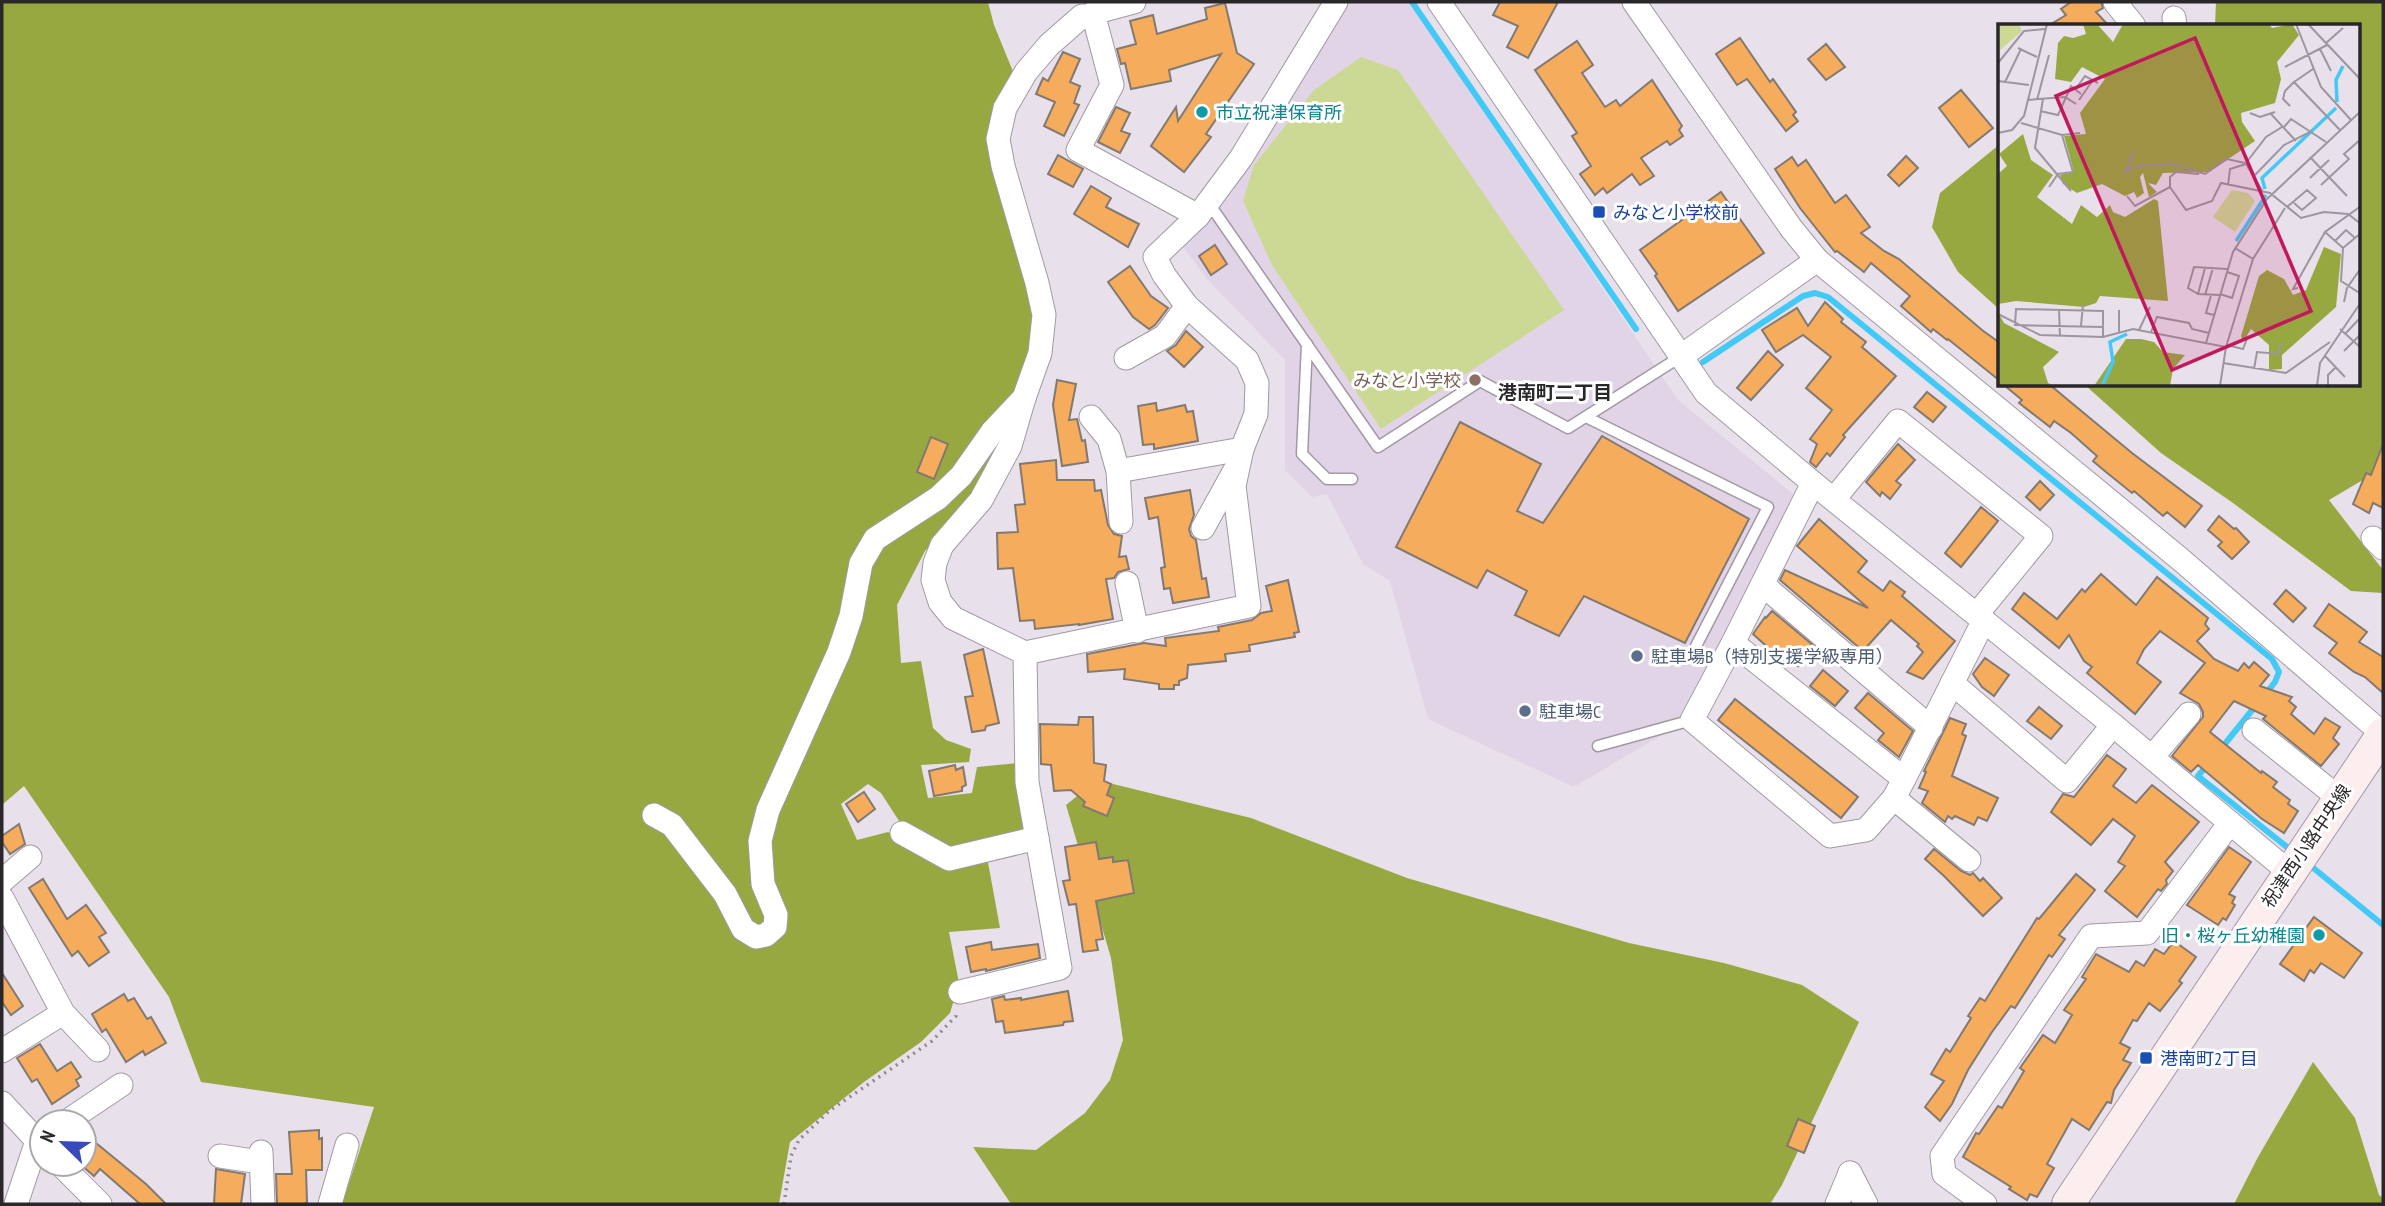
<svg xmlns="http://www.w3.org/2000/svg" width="2385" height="1206" viewBox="0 0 2385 1206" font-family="'PT Sans Narrow','Noto Sans JP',sans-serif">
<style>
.built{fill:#e1d4e6}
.green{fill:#ccd994}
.forest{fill:#98a841}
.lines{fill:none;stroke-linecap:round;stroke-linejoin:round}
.stream{stroke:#43c9f6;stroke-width:6}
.building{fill:#f5ac5c;stroke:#837970;stroke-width:2}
.service-casing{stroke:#a199a4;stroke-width:13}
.minor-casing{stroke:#a199a4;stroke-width:25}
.secondary-casing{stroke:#a199a4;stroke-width:34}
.path{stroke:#8e8890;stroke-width:3.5;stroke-dasharray:2 5;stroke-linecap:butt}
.service{stroke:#fff;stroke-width:10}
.minor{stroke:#fff;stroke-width:23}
.secondary{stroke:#fceeee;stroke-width:32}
.culture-dot{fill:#0f9aa8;stroke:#fff;stroke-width:2.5}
.transit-dot{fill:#1a4fb4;stroke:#fff;stroke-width:2.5}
.education-dot{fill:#8d6e63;stroke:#fff;stroke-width:2.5}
.service-dot{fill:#5c6f8a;stroke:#fff;stroke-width:2.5}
.labels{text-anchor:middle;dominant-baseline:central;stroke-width:6;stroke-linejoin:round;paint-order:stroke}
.culture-label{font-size:18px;fill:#0d838f;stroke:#fff;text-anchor:start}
.transit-label{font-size:18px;fill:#164399;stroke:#fff;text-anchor:start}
.education-label{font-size:18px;fill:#785e54;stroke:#fff;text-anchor:end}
.service-label{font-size:18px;fill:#4e5e75;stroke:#fff;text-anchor:start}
.street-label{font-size:18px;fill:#2a272b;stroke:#fff}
.neighbourhood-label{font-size:19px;font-weight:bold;fill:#2a272b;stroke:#fff}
.inset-river{fill:none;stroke:#43c9f6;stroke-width:3.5}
.inset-road{fill:none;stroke:#9c969e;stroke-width:2}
.view{fill:#c2185b;fill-opacity:0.15;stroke:#c2185b;stroke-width:3.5}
.inset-edge{fill:none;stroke:#2a272b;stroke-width:3.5}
</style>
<rect width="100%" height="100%" fill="#e8e0eb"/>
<path class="built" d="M1350 2H1409L1678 400 1793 494 1687 720 1574 787 1428 719 1390 581 1363 564 1327 494 1312 497 1285 470V360L1207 279 1182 245 1232 192Z"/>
<path class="green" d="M1361 57 1398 70 1564 310 1381 429 1272 265 1243 201 1254 165 1314 90Z"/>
<g class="forest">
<path d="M2 2H988L994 25 1014 74 995 122 1039 315 1022 386 977 497 925 551 897 605 901 663 921 661 933 728 946 740 971 749 969 762 921 765 928 798 972 793 977 767 1018 763 1031 834 953 854 901 824 881 793 868 784 841 804 857 840 888 832 946 864 987 857 1000 928 949 932 959 983 950 1013 921 1042 864 1082 790 1142 779 1204H342L374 1107 201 1082 169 997 24 786 2 805Z"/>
<path d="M2216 2H2383V468L2329 500 2383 570V593L2351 591 2233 503 2161 453 2085 385H2359V26H2215Z"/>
<path d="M2000 144V310L1958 272 1932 227 1940 193Z"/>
<path d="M1097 780 1251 818 1407 878 1629 943 1724 963 1802 985 1859 1022 1782 1185 1770 1204H1011L973 1147 1036 1150 1085 1113 1110 1080 1123 1040 1111 958 1066 805Z"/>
<path d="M2313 1062 2355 1118 2379 1195 2383 1198V1204H2234L2258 1157Z"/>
</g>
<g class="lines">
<g class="stream">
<path d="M1412 2 1636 329"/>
<path d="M1703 362 1803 296 1815 293 1828 297 2272 659 2279 672 2275 682 2264 696"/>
<path d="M2220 750 2257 704"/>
<path d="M2208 764 2198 776 2292 851"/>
<path d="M2306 862 2383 925"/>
</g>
</g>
<g class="building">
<path d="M1500 2H1558L1528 58 1507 47 1518 26 1493 15Z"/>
<path d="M2071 2H2101L2103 8 2096 12 2109 26H2048L2066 15 2061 9Z"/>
<path d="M1225 3 1237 53 1254 64 1206 134 1211 137 1184 172 1151 146 1176 107 1178 121 1221 54 1169 70 1171 81 1131 89 1125 63 1121 64 1117 49 1136 44 1130 21 1153 15 1157 34 1207 19 1205 8Z"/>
<path d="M1740 38 1770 82 1773 79 1796 112 1793 115 1798 121 1786 131 1747 79 1737 85 1716 54Z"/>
<path d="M1577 41 1593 65 1582 73 1605 107 1616 100 1620 106 1652 80 1682 126 1679 130 1683 136 1670 145 1667 141 1641 158 1654 176 1640 185 1632 174 1607 193 1603 188 1595 195 1580 174 1591 166 1572 136 1577 133 1535 70Z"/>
<path d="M1826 44 1845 67 1826 80 1808 59Z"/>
<path d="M1063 52 1080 59 1070 82 1080 86 1074 103 1079 105 1064 136 1044 126 1055 102 1036 94 1043 78 1048 81Z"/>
<path d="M1961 90 1993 128 1969 147 1939 108Z"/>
<path d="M1116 107 1130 113 1121 131 1130 134 1120 153 1098 142Z"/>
<path d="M1058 155 1083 169 1073 187 1048 174Z"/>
<path d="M1906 156 1918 168 1899 186 1888 175Z"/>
<path d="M1792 157 1798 166 1806 160 1835 203 1846 195 1870 227 1861 233 1884 251 1899 259 1982 330 2000 343V381L1948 339 1947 340 1933 329 1931 332 1901 306 1910 296 1871 263 1864 272 1837 251 1835 252 1800 208 1775 169Z"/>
<path d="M1091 186 1111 198 1106 207 1139 224 1128 247 1074 214Z"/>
<path d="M1721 192 1764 253 1678 311 1655 276 1657 274 1640 250Z"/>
<path d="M1215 245 1227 264 1211 275 1199 256Z"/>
<path d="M1130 266 1151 296 1168 308 1155 325 1149 329 1133 317 1108 282Z"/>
<path d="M1825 302 1843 319 1841 322 1866 342 1862 347 1896 376 1843 435 1845 437 1830 456 1827 453 1816 467 1810 462 1817 444 1810 439 1832 410 1806 388 1831 357 1803 335 1776 352 1762 330 1797 308 1808 326Z"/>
<path d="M1186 331 1203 347 1184 367 1167 351 1176 345Z"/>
<path d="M1768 351 1783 365 1751 400 1737 388Z"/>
<path d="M1057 380 1076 384 1069 420 1077 419 1082 441 1085 440 1088 462 1062 466 1053 405Z"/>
<path d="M2004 385H2050L2132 453 2202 506 2185 527 2167 512 2163 516 2134 491 2132 493 2106 472 2093 461 2097 456 2071 433 2054 421 2050 427 2019 403 2022 400Z"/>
<path d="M1927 392 1946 407 1933 422 1914 407Z"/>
<path d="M1156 403 1157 411 1185 405 1187 412 1193 411 1198 441 1154 449V444L1143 445 1138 406Z"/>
<path d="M1460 422 1541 464 1517 511 1543 523 1602 436 1749 519 1685 643 1584 596 1559 636 1515 615 1527 591 1487 570 1477 588 1396 547Z"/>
<path d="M931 437 948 444 934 479 917 472Z"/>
<path d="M1898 444 1915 460 1896 481 1901 485 1890 499 1882 492 1880 496 1866 482Z"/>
<path d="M2382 447H2383V508L2373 503 2369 513 2353 504 2366 473 2371 475Z"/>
<path d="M1056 460 1057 480H1094L1095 491 1101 490 1108 525 1114 534 1122 536 1119 557 1126 556 1129 569 1118 572 1114 578 1106 579 1113 619 1079 625V624L1035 629 1034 620 1020 621 1013 568 998 569 997 533 1018 532 1015 505 1025 504 1020 464Z"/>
<path d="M2040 481 2054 495 2040 510 2026 497Z"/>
<path d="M1190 490 1194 515 1189 529 1191 536 1196 540 1202 579 1206 578 1209 597 1173 603 1170 588 1164 589 1161 568 1165 567 1158 517 1149 519 1145 498Z"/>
<path d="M1981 507 1998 521 1961 567 1945 553Z"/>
<path d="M2219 516 2234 529 2236 528 2249 542 2232 559 2218 546 2222 542 2208 530Z"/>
<path d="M1819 519 1867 561 1858 572 1883 591 1890 581 1905 592 1902 596 1955 641 1923 679 1907 672 1923 652 1917 646 1919 644 1891 620 1863 651 1780 580 1785 570 1868 608 1797 546Z"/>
<path d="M2101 574 2136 605 2157 577 2208 618 2205 624 2209 629 2197 641 2214 659 2238 671 2244 663 2249 668 2254 662 2269 675 2260 686 2292 697 2289 701 2296 707 2291 714 2314 734 2325 718 2340 727 2333 738 2339 744 2321 766 2263 719 2266 716 2234 701 2210 732 2261 773 2262 771 2277 782 2273 787 2290 800 2288 804 2298 811 2284 833 2262 819 2198 765 2191 772 2172 756 2203 717V712L2199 704 2180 693 2205 663 2160 631 2144 649 2137 663 2161 682 2135 714 2087 673 2092 667 2084 661 2069 635 2059 648 2012 609 2024 593 2057 619 2082 589 2085 592Z"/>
<path d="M1288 580 1299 632 1294 633 1295 637 1249 645 1250 651 1225 654 1226 661 1188 665 1187 678 1179 681V685H1174V689H1159V684L1124 679 1125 669 1088 672 1087 654 1144 643 1166 646 1165 638 1219 631 1218 627 1252 620 1261 613 1272 611 1266 586Z"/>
<path d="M2286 590 2306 608 2293 622 2274 604Z"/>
<path d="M2329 604 2367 632 2359 642 2383 657V693L2365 677 2354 672 2329 653 2337 643 2314 626Z"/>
<path d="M1772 611 1814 646 1798 666 1786 656 1783 661 1753 634 1765 617 1766 618Z"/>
<path d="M983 649 999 723 986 726 985 730 972 732 965 697 973 696 964 655Z"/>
<path d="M1985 658 2009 675 1994 696 1982 687 1973 674Z"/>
<path d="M1823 670 1848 691 1835 706 1810 686Z"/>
<path d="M1868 693 1913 731 1899 757 1878 740 1884 733 1855 708Z"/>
<path d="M1735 699 1858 797 1841 818 1718 720Z"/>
<path d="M2039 707 2062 726 2051 739 2027 721Z"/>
<path d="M1079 717H1093L1094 763 1106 765 1104 781 1111 784 1107 795 1114 798 1107 816 1083 806 1085 802 1071 790 1054 791 1051 765 1041 764 1040 724 1078 725Z"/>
<path d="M1950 718 1966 724 1962 734 1966 736 1952 776 1998 798 1987 821 1978 817 1974 825 1955 816 1952 819 1948 816 1945 822 1922 803 1928 791 1919 788 1926 772 1924 771Z"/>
<path d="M2107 755 2126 769 2113 786 2136 803 2152 785 2199 822 2165 862 2173 871 2166 880 2167 884 2161 891 2158 889 2137 917 2105 891 2125 866 2118 862 2135 836 2113 819 2091 845 2051 812 2063 794 2074 797Z"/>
<path d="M955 765 956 770 963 767 966 785 962 787V791L934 796 929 771Z"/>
<path d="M864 792 875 809 858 822 846 804Z"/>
<path d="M19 824 25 844 10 854 2 842V836Z"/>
<path d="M1096 842 1099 859 1113 857V862L1128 860 1134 893 1096 901 1103 939 1096 940 1098 950 1083 952 1076 904 1069 905 1063 881 1070 880 1065 847Z"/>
<path d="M2229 847 2251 862 2229 894 2235 897 2232 903 2235 905 2226 920 2223 918 2218 925 2187 905Z"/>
<path d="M1934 849 1961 871 1970 875 1973 873 1980 881 1983 878 2002 898 1983 916 1944 876 1925 859Z"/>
<path d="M2076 874 2095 890 2059 935 2065 939 2052 957 2049 955 2015 1008 2011 1006 1992 1032 1968 1070 1952 1104 1940 1121 1925 1107 1944 1081 1931 1074 1946 1049 1950 1052 1971 1018 1968 1016 1980 998 1985 1001 2037 918 2039 919Z"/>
<path d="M43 879 67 919 86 905 106 933 99 937 109 952 89 966 78 951 72 956 29 888Z"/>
<path d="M2314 917 2362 953 2344 978 2321 963 2314 973 2310 970 2304 981 2280 964Z"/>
<path d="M2174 941 2196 957 2179 981 2182 983 2160 1011 2149 1003 2137 1021 2133 1020 2120 1043 2130 1048 2123 1060 2131 1063 2114 1090 2111 1103 2107 1102 2089 1130 2072 1119 2047 1164 2054 1168 2037 1197 2030 1194 2027 1200 2009 1189 2011 1187 1963 1157 1976 1133 1979 1134 1998 1106 2002 1108 2024 1071 2020 1068 2043 1035 2055 1043 2072 1015 2064 1010 2086 979 2082 977 2096 954 2129 972 2136 961 2144 966 2155 949 2164 954Z"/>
<path d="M991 942 992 950 1038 944 1040 958 986 971V969L971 972 966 947Z"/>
<path d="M2 973 23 1006 11 1015 2 1002Z"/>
<path d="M1068 991 1073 1021 1064 1022 1063 1025 1005 1033 1003 1021 996 1022 992 999 1004 996 1005 1000 1021 998V1000Z"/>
<path d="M124 994 128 1001 134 998 147 1019 151 1017 166 1043 145 1055 143 1051 126 1062 106 1029 102 1032 92 1014Z"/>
<path d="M40 1044 57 1071 71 1062 81 1077 76 1080 79 1086 52 1104 37 1079 32 1082 17 1058Z"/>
<path d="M1798 1119 1815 1126 1804 1153 1787 1146Z"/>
<path d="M319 1130V1139L322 1138V1170H306L307 1202 305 1204H277L276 1174H292L289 1132Z"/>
<path d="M96 1143 146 1184 166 1204H140L100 1169 94 1176 80 1164H84V1157Z"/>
<path d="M216 1169 245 1174 241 1204H214Z"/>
</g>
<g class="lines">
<defs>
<g id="service">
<path d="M1208 202 1378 447 1480 381 1568 428 1680 357"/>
<path d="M1307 344 1302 454 1327 479H1352"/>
<path d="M1586 417 1768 507 1696 646"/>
<path d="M1598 746 1692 720"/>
</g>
<g id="minor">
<path d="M1134 2 1093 13 1112 85 1078 150 1198 216"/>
<path d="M1439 2 1706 393 1813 483 2113 725 2289 872"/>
<path d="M1634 2 1791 228 1817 260 2180 559 2383 734"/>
<path d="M2115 2 2134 26"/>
<path d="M2174 18 2175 26"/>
<path d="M1680 357 1817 260"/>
<path d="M1126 358 1165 336 1187 306"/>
<path d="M1024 398 1010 446 981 500 942 545 935 563 933 580 940 602 953 618 1025 653 1249 606 1234 486 1242 449 1256 414 1257 383 1247 360 1187 306 1164 275 1155 257 1198 216 1241 158 1336 2"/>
<path d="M1091 417 1109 439 1118 471 1121 522"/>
<path d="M1118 471 1242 449"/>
<path d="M1813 483 1733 643 1692 720 1830 836 1866 830 1894 798 1904 779"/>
<path d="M1834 499 1898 421 2041 536 1977 614"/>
<path d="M1203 528 1235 470"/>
<path d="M2373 538 2383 548"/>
<path d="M1127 583 1137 631"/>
<path d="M1763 585 1931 728"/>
<path d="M1733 643 1904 779 1984 620"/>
<path d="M1952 683 2067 781 2113 725"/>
<path d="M2254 730 2339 798"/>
<path d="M2152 757 2189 714"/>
<path d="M1894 798 1969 860"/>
<path d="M654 815 672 825 725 894 743 929 756 937 766 935 775 927 776 915 763 884 760 841 768 810 839 652 851 616 861 563 875 539 938 498 961 476 992 432 1024 398 1040 353 1044 315 1037 283 1003 166 998 139 1005 108 1026 72 1049 45 1082 16"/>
<path d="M902 833 949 859 1037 838"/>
<path d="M2 881 30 857"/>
<path d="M2 898 63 1013 98 1050"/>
<path d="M960 992 1060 968 1027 782 1025 653"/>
<path d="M2 1051 63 1013"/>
<path d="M2 1103 42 1146"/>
<path d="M66 1122 121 1085"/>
<path d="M261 1152 263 1204"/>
<path d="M220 1156 261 1162"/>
<path d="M60 1164 100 1204"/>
<path d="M1850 1173 1866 1204"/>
<path d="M16 1204 37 1141 42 1138"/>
<path d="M330 1204 347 1145"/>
<path d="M1837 1204 1850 1173"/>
<path d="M1985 1204 1944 1174 1942 1156 2091 936 2147 933 2230 823"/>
</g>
<path id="secondary" d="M2068 1204 2383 734"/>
</defs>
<use href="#service" class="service-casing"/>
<use href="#minor" class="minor-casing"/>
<use href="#secondary" class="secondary-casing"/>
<path class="path" d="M784 1204 791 1156 799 1140 829 1111 932 1041 956 1016V1013"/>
<use href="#service" class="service"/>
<use href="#minor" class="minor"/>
<use href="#secondary" class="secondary"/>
</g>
<g class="culture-dot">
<circle cx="1202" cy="112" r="7"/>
<circle cx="2319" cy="935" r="7"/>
</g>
<g class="transit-dot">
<rect x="1592" y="205" width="14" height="14" rx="3.5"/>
<rect x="2139" y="1051" width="14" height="14" rx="3.5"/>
</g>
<circle class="education-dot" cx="1475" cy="380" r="7"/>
<g class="service-dot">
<circle cx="1637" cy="656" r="7"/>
<circle cx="1525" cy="711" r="7"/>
</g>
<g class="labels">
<g class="culture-label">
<text x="1216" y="112">市立祝津保育所</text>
<text x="2305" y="935" text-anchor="end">旧・桜ヶ丘幼稚園</text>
</g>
<g class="transit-label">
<text x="1613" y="212">みなと小学校前</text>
<text x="2160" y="1058">港南町2丁目</text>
</g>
<g class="education-label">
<text x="1461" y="380">みなと小学校</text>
</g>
<g class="service-label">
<text x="1651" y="656">駐車場B（特別支援学級専用）</text>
<text x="1539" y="711">駐車場C</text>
</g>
<g class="street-label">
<text transform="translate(2306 846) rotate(-56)">祝津西小路中央線</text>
</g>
<g class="neighbourhood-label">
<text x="1555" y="392">港南町二丁目</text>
</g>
</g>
<g transform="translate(1998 24)">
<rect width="362" height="362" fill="#e8e0eb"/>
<path d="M0 0H21L24 7 0 28ZM234 166 250 169 257 177 237 208 215 193Z" fill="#ccd994"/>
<path d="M85 0H99L115 18 125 0H271L274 4 294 0 301 11 279 38 283 55 277 79 243 89 244 98 257 117 211 148 165 149 158 161 150 159 159 168 151 173 145 149 142 153 146 169 139 174 136 168 127 172 104 160 79 169 65 160 62 151 76 148 66 112 88 110 82 89 107 55 84 43 73 58 57 55 60 19 66 12 75 14 88 10ZM25 110 33 136 55 151 39 173 74 200 83 181 99 193 112 181 115 188 127 193 156 175 160 177 170 277 102 272 98 279 86 283 18 277 0 280V150L9 142 1 130ZM326 223 343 230 338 283 284 331V345L271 346V321L253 305 245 318 243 312 261 252 269 246 286 255 295 271 308 266ZM0 288 6 299 61 328 45 343 50 359 56 362H0ZM128 315H143L156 318 165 328 187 331 175 345 172 362H96Z" fill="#98a841"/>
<path class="inset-river" d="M339 78 338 56 345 42M267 165 264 154 338 84M238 217 268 171M104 362 115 338 112 318 129 310"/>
<path class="inset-road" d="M298 0 323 63 353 96M310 0 363 56M328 19 345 4M20 24 39 33M322 25 333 47M0 39 26 7 47 5M287 43 329 21M0 57 31 61M7 58 23 25M296 58 315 45M77 66 87 52 100 59M45 75 37 124 73 167M29 76 67 73 78 80M39 76 51 31M81 76 95 56M292 82 285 75 287 67 296 58 342 106M42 87 60 91 73 62 83 70M252 89 262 93 277 88M273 90 298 117M23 99 64 111 82 109M286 103 293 95 328 118M0 109 14 106 26 92 49 0M135 128 128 148 137 142 174 140 207 150 229 135 247 139M312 133 349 172M248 139 268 113 284 103M201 150 178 148 172 153V163L188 186 214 177 223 159 272 169 303 194 326 188 350 190 363 200M257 151 286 121 314 107M312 154 331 136M323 161 351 135 346 130 363 115M230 162 232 145 248 140 265 168M51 163 60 150 75 148 64 111M129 172 137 182 172 163M289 183 309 166 318 174 304 186 296 179M327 208 345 224 363 209M337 217 348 206 357 214M237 224 255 235M345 224 343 257 363 270M207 244 200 270 222 271M300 264 295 265 327 208 363 182M200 270 190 264 196 243 229 245M222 270 234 274 241 252 229 248M207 271 215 244M213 271 208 289 216 291M346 278 349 264 363 244M61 286 62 312M0 290 42 311 105 313 135 305 228 323 222 362M83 302 85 280M342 305 363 324M141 306 152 283M121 308V286M153 308 159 293 191 299 194 305 211 309M348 309 363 293M105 313V287L18 285 17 301 105 303M208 319 235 228 269 175 363 87M229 321 245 325 250 312M228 323 255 235 287 184M346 327 363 310M327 332 347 353M225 339 288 349 332 318M256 345 259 328 281 330 282 318M319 362 322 339 363 278M330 362V351L338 343"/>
<path class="view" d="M197 14 313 287 174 346 58 72Z"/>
<rect width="362" height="362" class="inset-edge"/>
</g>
<rect width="2385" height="1206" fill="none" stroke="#2a272b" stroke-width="7"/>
<g transform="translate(63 1143) rotate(293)"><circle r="33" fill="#ffffff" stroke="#aaa9aa" stroke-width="2"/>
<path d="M0-5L12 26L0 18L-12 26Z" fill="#374abc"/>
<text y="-10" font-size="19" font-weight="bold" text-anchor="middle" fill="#2a272b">N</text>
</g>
</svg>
